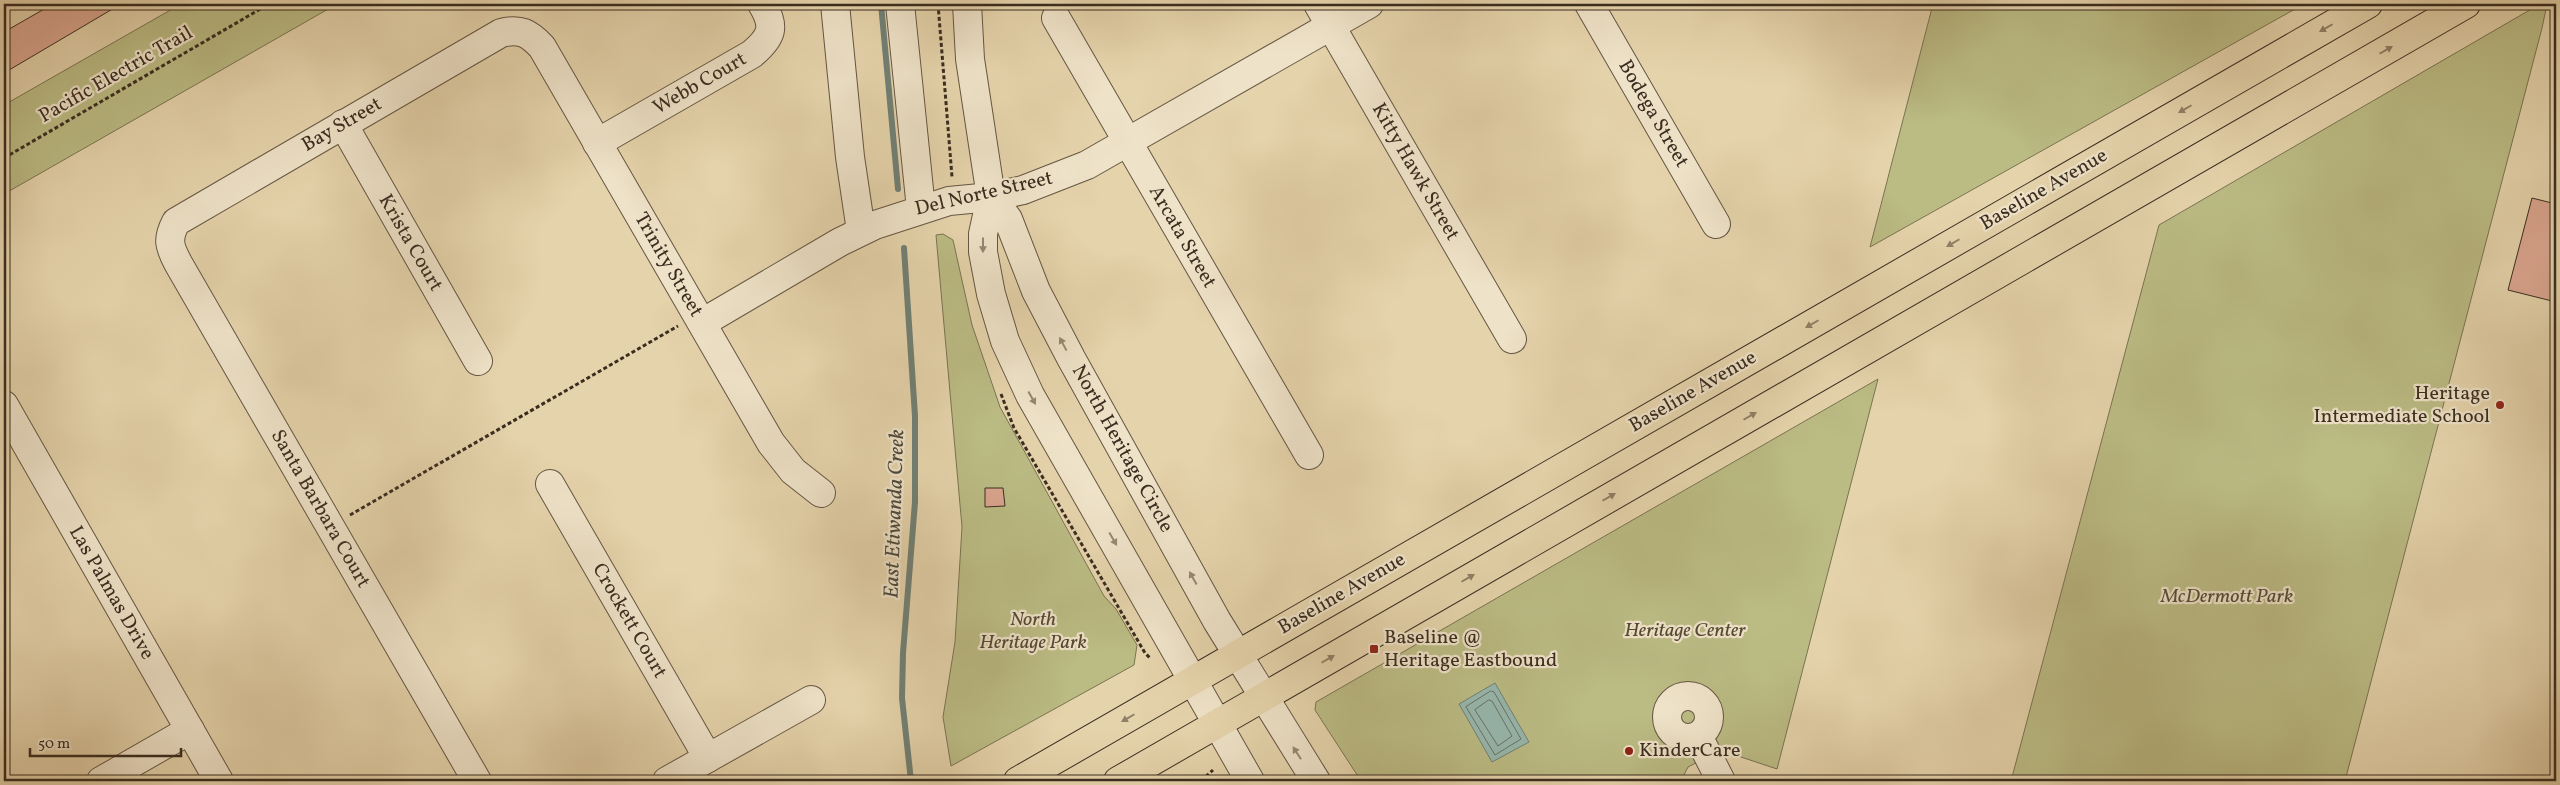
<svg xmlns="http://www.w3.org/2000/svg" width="2560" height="785" viewBox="0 0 2560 785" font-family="Vollkorn,serif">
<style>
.green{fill:#bbbb84;stroke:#7a7452}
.water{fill:#96b7ad;stroke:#718075}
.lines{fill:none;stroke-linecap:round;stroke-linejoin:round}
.shore{stroke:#687266;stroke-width:1}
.stream{stroke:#718075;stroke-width:6}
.building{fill:#daa58f;stroke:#3a2d20}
.minor-casing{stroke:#655643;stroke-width:30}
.major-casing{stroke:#3a2d20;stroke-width:30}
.path{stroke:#3a2d20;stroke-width:3;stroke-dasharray:4 2.5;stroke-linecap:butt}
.minor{stroke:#eee2c8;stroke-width:28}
.major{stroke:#e5d3ab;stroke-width:28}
.oneway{fill:#908066}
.oneway2{fill:#948874}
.poi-dot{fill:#8f2418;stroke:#eee2c8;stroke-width:2}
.labels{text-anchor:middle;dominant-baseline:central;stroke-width:4.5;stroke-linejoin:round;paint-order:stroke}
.street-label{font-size:20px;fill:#3a2d20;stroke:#eee2c8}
.poi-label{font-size:20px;fill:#3a2d20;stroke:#eee2c8;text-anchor:start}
.park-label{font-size:20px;font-style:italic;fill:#544934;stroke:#eee2c8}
.water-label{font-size:21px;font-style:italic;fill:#4c493c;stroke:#eee2c8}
</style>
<rect width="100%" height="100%" fill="#e5d3ab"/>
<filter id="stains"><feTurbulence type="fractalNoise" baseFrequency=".004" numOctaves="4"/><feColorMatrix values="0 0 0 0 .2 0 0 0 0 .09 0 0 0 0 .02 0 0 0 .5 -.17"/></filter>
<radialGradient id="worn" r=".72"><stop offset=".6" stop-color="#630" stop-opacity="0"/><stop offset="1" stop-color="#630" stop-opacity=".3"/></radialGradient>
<g class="green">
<path d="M181 4H337L4 194V105Z"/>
<path d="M1933 4H2304L1870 247Z"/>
<path d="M2540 4H2547L2542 28 2345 781H2011L2159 225Z"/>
<path d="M943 234 953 240 972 325 1000 407 1104 596 1116 609 1137 645 1134 665 951 766 943 717 955 642 962 527 936 235Z"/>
<path d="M1878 379 1777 769 1741 757 1727 747 1688 767 1681 781H1361L1315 710 1316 702Z"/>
</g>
<path class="water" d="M1495 683 1529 742 1492 762 1459 704Z"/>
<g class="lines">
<g class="shore">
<path d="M1491 691 1494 692 1521 739 1495 755 1466 707Z"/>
<path d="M1489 700 1492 701 1512 736 1498 746 1475 710Z"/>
</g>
<g class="stream">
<path d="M881 4 898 189"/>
<path d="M904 248 915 416V502L903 653 902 698 911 781"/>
</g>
</g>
<g class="building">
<path d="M53 4H121L4 73V32Z"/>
<path d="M2532 198 2556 204V302L2508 290Z"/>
<path d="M985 488H1003L1005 506 985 507Z"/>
</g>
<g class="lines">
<defs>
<g id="minor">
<path d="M835 4 850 157 861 231"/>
<path d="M900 4 921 209"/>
<path d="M967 4 970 59 991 197 983 234V252L991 294 1005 341 1030 395 1250 781"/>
<path d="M1318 4 1512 339"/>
<path d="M1589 4 1716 224"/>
<path d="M1056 18 1309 455"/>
<path d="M343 124 478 361"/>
<path d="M597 143 752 54C772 37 776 27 762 4"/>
<path d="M991 197 1008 219 1036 291 1071 358 1217 621 1316 781"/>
<path d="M702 323 840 242 875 225 949 201 991 197 1023 190 1087 165 1369 4"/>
<path d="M4 405 219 781"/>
<path d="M550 484 708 758"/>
<circle cx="1688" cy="717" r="21"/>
<path d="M1698 736 1721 781"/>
<path d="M101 781 190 730"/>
<path d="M477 781 178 263C169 246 167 239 176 222L501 33C520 28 529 33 542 47L771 443 793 471 821 493"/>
<path d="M667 781 811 700"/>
</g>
<g id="major">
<path d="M1018 781 2368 4"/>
<path d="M1118 781 2466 4"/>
</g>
</defs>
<use href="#minor" class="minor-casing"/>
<use href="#major" class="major-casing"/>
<g class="path">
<path d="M938 4 952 177"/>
<path d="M4 158 269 4"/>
<path d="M1001 394 1014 428 1145 653 1151 659"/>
<path d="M350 515 678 326"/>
<path d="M1201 781 1213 770"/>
</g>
<use href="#minor" class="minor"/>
<use href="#major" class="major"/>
</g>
<defs><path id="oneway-solid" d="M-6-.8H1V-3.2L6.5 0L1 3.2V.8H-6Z" transform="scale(1.25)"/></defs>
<g class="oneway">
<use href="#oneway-solid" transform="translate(2326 28) rotate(150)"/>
<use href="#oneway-solid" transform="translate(2386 50) rotate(-30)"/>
<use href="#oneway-solid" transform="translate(2185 109) rotate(150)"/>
<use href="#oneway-solid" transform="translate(1953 243) rotate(150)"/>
<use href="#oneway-solid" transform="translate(1812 324) rotate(150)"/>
<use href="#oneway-solid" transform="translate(1750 416) rotate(-30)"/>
<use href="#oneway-solid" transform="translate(1609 497) rotate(-30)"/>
<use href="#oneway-solid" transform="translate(1468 578) rotate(-30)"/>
<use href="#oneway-solid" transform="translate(1328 659) rotate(-30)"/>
<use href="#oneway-solid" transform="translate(1128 718) rotate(150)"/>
</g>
<g class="oneway2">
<use href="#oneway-solid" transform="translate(983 245) rotate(90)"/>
<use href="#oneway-solid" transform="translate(1063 344) rotate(-118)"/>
<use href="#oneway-solid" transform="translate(1032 398) rotate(61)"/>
<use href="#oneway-solid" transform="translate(1113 539) rotate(60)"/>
<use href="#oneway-solid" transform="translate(1193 578) rotate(-119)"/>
<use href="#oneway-solid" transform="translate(1297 753) rotate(-123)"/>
</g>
<g class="poi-dot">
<circle cx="2500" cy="405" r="5"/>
<rect x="1369" y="644" width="10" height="10" rx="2.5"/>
<circle cx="1629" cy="751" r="5"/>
</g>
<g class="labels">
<g class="street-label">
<text transform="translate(116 75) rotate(-30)">Pacific Electric Trail</text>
<text transform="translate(700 84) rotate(-30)">Webb Court</text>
<text transform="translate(1653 114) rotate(60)">Bodega Street</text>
<text transform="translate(342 125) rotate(-30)">Bay Street</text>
<text transform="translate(1415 172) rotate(60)">Kitty Hawk Street</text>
<text transform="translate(2044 190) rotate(-30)">Baseline Avenue</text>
<text transform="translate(984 194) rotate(-13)">Del Norte Street</text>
<text transform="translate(1182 237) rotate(60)">Arcata Street</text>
<text transform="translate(410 243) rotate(60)">Krista Court</text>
<text transform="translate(668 265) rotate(60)">Trinity Street</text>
<text transform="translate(1693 392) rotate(-30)">Baseline Avenue</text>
<text transform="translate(1122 449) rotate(61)">North Heritage Circle</text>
<text transform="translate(320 509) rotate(60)">Santa Barbara Court</text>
<text transform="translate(111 593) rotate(60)">Las Palmas Drive</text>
<text transform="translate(1342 594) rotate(-30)">Baseline Avenue</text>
<text transform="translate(629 621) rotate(60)">Crockett Court</text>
</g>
<g class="poi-label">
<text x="2490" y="394" text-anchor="end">Heritage<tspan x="2490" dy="23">Intermediate School</tspan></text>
<text x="1384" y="638">Baseline @<tspan x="1384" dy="23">Heritage Eastbound</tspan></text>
<text x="1639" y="751">KinderCare</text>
</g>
<g class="park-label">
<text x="2227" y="597">McDermott Park</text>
<text x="1033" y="620">North<tspan x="1033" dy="23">Heritage Park</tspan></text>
<text x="1685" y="631">Heritage Center</text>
</g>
<g class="water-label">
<text transform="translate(895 514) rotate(-88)">East Etiwanda Creek</text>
</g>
</g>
<rect width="2560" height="785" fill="none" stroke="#e5d3ab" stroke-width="20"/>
<rect x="5" y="5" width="2550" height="775" fill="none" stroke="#3a2d20" stroke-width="2.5"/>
<rect x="10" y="10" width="2540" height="765" fill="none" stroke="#3a2d20"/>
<path d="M30 748v8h151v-8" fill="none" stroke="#3a2d20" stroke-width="2.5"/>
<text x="38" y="748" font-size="15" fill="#3a2d20" stroke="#eee2c8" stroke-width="4" paint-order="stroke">50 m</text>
<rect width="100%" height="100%" filter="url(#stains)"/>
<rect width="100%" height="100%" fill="url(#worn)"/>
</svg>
